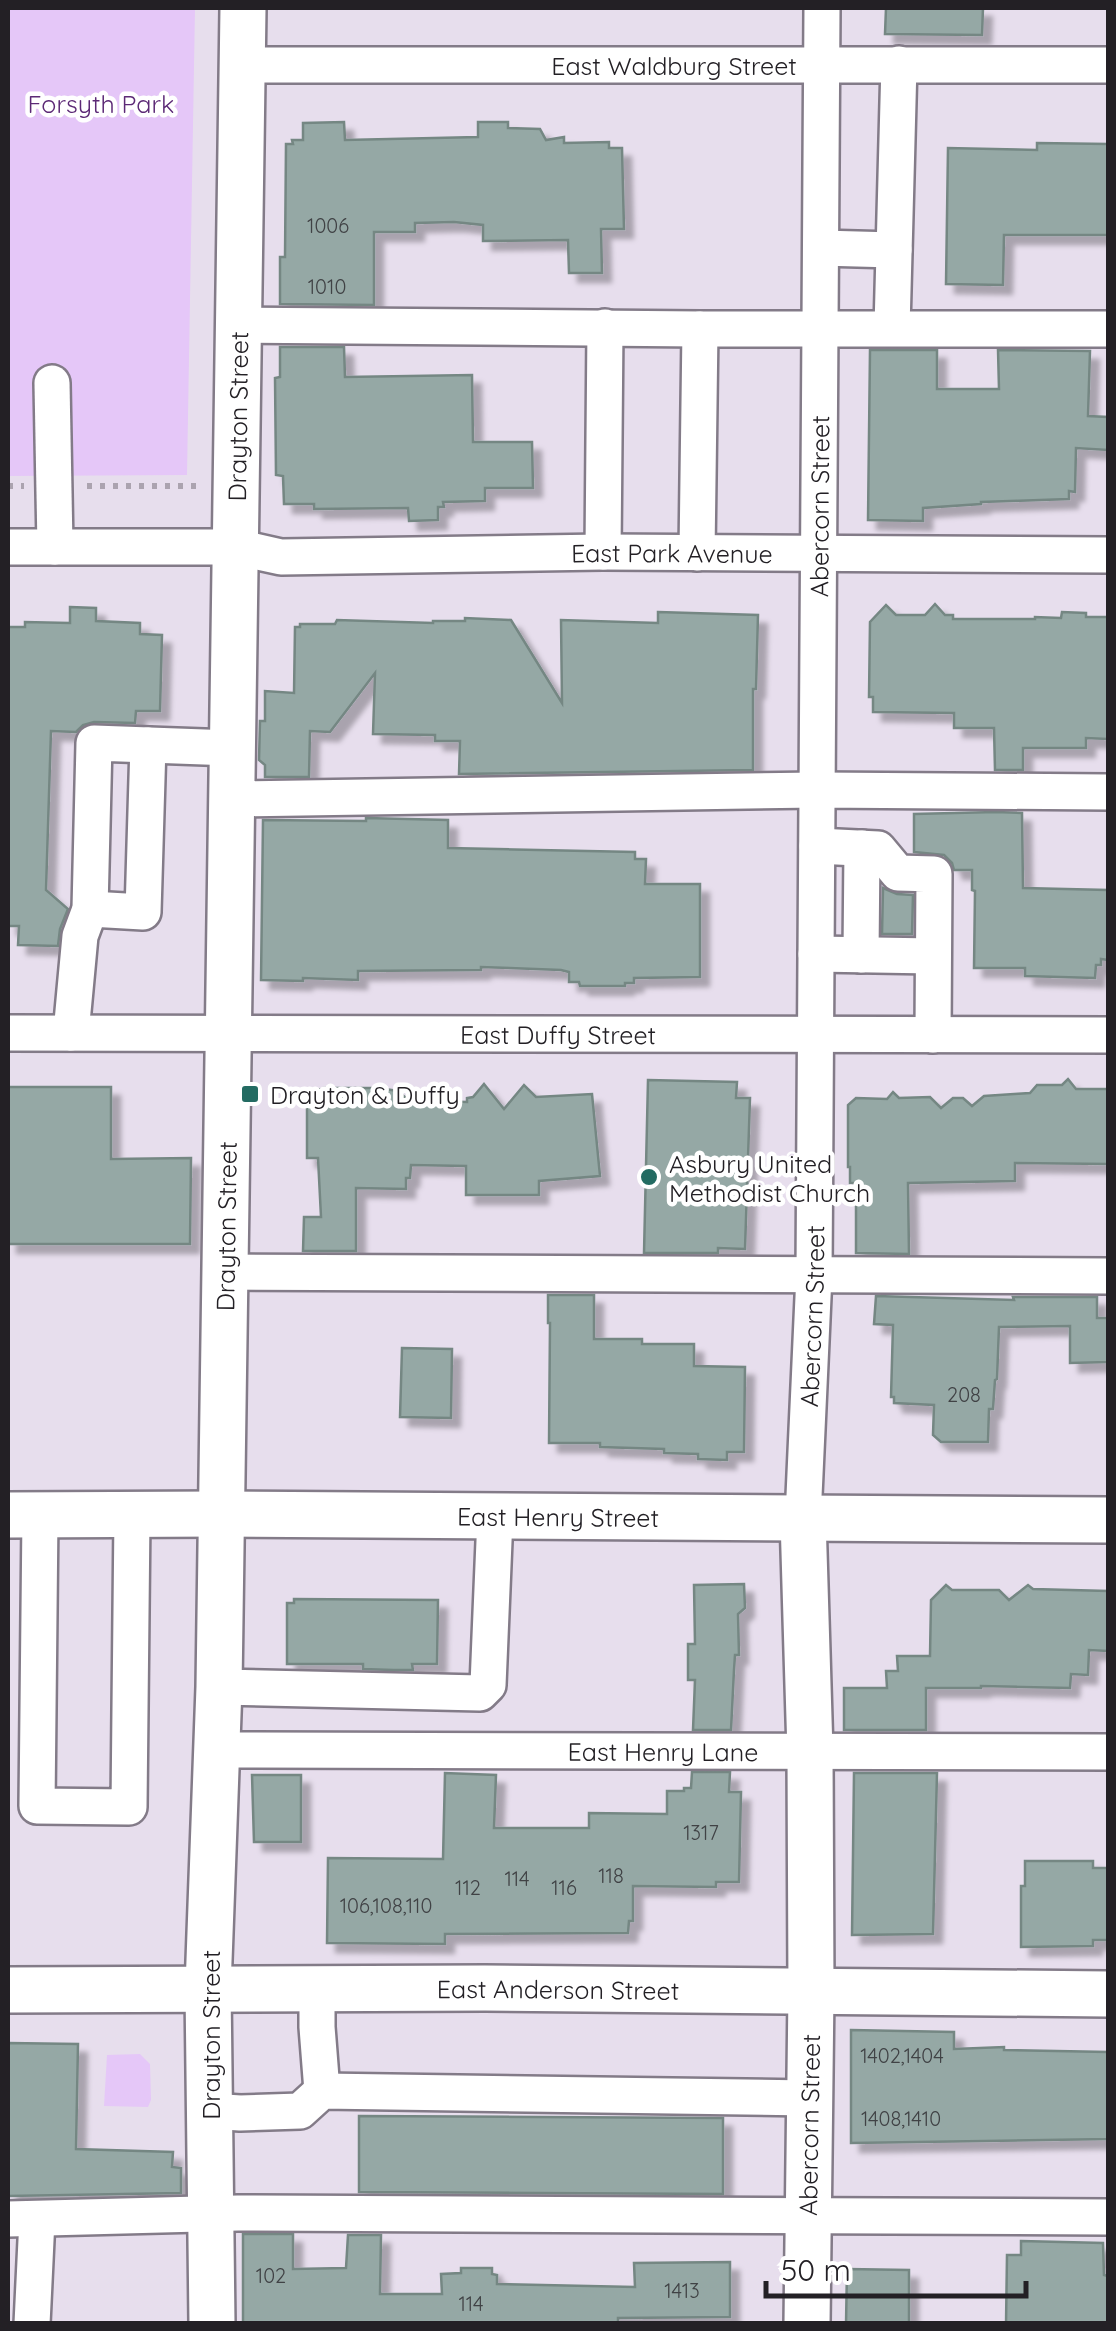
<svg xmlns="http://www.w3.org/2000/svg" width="1116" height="2331" viewBox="0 0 1116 2331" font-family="Quicksand,sans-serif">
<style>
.green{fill:#e5c7f8}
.building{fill:#95a8a5;stroke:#748783;stroke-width:2.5;filter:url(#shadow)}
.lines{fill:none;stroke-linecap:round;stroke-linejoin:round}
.minor-casing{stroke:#837b88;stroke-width:40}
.major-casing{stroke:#837b88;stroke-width:50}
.path{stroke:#aba3af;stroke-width:6;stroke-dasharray:5 8;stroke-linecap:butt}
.minor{stroke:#fff;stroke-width:35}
.major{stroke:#fff;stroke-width:45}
.poi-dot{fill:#236b62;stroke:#fff;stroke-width:4}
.labels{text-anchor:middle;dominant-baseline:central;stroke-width:9;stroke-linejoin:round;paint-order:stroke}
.number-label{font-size:20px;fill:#404245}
.street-label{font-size:25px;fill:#232025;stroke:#fff}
.park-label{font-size:25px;fill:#5c2976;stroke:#fff}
.poi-label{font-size:25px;fill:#232025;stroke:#fff;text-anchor:start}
</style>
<defs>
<filter id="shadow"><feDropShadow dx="9" dy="9" stdDeviation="2.5" flood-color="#0004"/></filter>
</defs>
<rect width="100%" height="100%" fill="#e7deed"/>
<g class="green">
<path d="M8 8H195L187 475 8 476Z"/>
<path d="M140 2054 150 2064 151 2100 148 2107 104 2106 107 2055Z"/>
</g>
<g class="building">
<path d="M886 8H983L982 35 885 34Z"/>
<path d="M344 122 345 140 478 137V122H508V128L540 129 546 140 564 137V143L609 142V148H622L624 229H601L602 273H569L568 240 483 241V225L454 222 415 223V232H374V305L280 304V257H285L286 144H293L292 140H303V123Z"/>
<path d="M1037 143 1108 144V235H1004L1003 285 946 284 948 148 1037 150Z"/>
<path d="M280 347H344L345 377 472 375 473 442H532L533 488H485V501L443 502 444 507H438V520L409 521 408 508 314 509V504H284L283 476 276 475 275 378 280 377Z"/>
<path d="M870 350H937V389H999L998 350 1090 351 1088 416 1108 417V450L1076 448 1075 492 1069 491V499L981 502V504L923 508V521L868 520Z"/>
<path d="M935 604 945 615H953V619H1035V617L1061 618 1062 612 1086 613V617H1108V739L1086 738V748H1023V770H995L994 728H954V713L873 712V697H869L870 622 886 605 896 615H925Z"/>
<path d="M70 607 96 608V621L140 623V634L162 635 160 711H136L135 723 94 722 83 725 76 732 51 731 46 890 68 909 60 929 58 946 18 945 19 926H8V627H25V622L70 623Z"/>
<path d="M658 612 758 615 756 689H753V770L459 774 460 741H435V735L373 734 375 673 330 732 310 731 309 777H265V765L259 760 260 721H265V691L294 693 295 627H300V624H335L337 620 433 623V621H465V618L511 620 562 703 561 620 658 623Z"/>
<path d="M996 812 1022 813 1023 888 1108 890V960L1101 959V965H1096L1095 978 1025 976V968H974L975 891 972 890V870H954L952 863 944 855 914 852V814Z"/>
<path d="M366 818 448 820V848L635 852V859H646L645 884H700V977L634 978V983H625V986H580L579 982H569V972L561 970 481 967V970L358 971V980L303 978V981L261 980 263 820 366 821Z"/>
<path d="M883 888 897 894 913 895 912 934H882Z"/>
<path d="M1068 1079 1076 1089H1108V1164L1015 1163V1181L908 1183 909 1254 856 1253V1183H850V1167H848V1105L856 1098 887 1099 893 1092 899 1098 930 1097 941 1108 953 1098H963L972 1106 984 1096 1030 1093 1037 1085H1062Z"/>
<path d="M648 1080 737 1082 736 1098H750L745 1249 718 1248V1253H644Z"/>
<path d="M484 1084 504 1109 524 1085 536 1097 592 1094 600 1176 539 1181V1195H466V1166L411 1165 410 1178H406V1189L356 1188V1251H303L304 1217H321L318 1158H307V1090L324 1089V1088H378L398 1091 408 1100 467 1102V1098L473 1097Z"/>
<path d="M8 1087H111V1159L191 1158 190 1244H8Z"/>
<path d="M548 1295H594V1339H642V1344H694V1366L745 1367 744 1452H727V1460L698 1459V1454L664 1453V1449L600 1447V1443H549L550 1323H548Z"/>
<path d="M876 1296 1014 1300 1013 1297H1097V1318H1108V1362L1070 1363V1326L999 1327 997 1379 995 1380 993 1409H989L988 1442H941L933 1435 934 1405 894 1403V1397H891L893 1325 874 1324Z"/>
<path d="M402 1348 452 1349 451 1418 400 1417Z"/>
<path d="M744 1584 745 1608 738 1614 739 1655H735L734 1670 731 1730H693L695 1680H688V1644H695L694 1585Z"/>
<path d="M946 1585 952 1590H999L1009 1600 1028 1585 1033 1589 1108 1591V1651L1089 1650 1088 1675 1071 1674 1070 1688 981 1686V1688H926V1730H844V1688H887L886 1671H898L897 1656H930L931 1600Z"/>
<path d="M294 1599 438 1600 437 1664H412L413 1670H393L363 1669V1664H287V1603H294Z"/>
<path d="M692 1772H730L729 1792H741L739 1882H716V1887L633 1886V1921H629L628 1933 445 1934V1944L327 1943 328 1858 443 1859 445 1773 496 1775 494 1828H589V1813L667 1814V1791H684V1788H691Z"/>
<path d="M854 1773H937L933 1934 852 1935Z"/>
<path d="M252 1775H301V1842H254Z"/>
<path d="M1025 1861H1093V1868H1108V1940H1093V1946L1021 1947V1886H1025Z"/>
<path d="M851 2030 954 2032V2049L1004 2047V2050L1108 2052V2139L851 2143Z"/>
<path d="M8 2043 78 2044 76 2149 173 2152 172 2167 181 2168V2193L8 2196Z"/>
<path d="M359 2116 723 2118V2194L359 2192Z"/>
<path d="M243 2234H293V2269L346 2268 348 2235H381L380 2294H442L441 2274 461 2273V2268H492V2274L497 2275V2284L635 2287 634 2263 730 2262V2317L618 2318V2324H243Z"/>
<path d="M1021 2241 1103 2243 1104 2275 1108 2276V2324H1006L1007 2255H1021Z"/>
<path d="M847 2269 909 2270V2324H846Z"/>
</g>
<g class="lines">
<defs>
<g id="minor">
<path id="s1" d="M242 65H1108"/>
<path d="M821 248 894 250"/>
<path d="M239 325 700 329H1108"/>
<path d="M892 328 899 64"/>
<path d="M52 383 55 547"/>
<path id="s2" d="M8 547H236L281 557 603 552 1108 555"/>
<path d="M603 552 605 327"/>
<path d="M697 553 700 329"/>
<path d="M230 799 817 790 1108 792"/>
<path d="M817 846 878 849 898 873 934 874 933 1035"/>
<path d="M90 909 143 912 148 745"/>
<path d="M816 954 933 956"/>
<path d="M861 955 862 848"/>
<path id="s3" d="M8 1033 1108 1035"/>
<path d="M71 1033 80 936 90 909 94 743 232 748"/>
<path d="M224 1272 1108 1276"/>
<path d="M40 1515 37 1806 129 1807 132 1515"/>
<path id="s4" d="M803 1518 814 1275 822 8"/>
<path d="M219 1687 480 1693 488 1685 495 1517"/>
<path id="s5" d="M218 1750 1108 1752"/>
<path d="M317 1987V2027L322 2091"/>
<path d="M210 2111 240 2113 300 2111 322 2091 809 2098"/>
<path d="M8 2219 238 2213 1108 2217"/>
<path d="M32 2324 37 2219"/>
</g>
<g id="major">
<path id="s6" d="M8 1515 221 1514 1108 1520"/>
<path d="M803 1518 810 1752 811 1992 807 2324"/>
<path id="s7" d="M8 1990 485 1988 1108 1994"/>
<path id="s8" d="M212 2324 208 1988 219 1687 243 8"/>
</g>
</defs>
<use href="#minor" class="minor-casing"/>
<use href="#major" class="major-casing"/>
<g class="path">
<path d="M8 486H24"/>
<path d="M87 486H197V484"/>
</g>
<use href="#minor" class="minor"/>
<use href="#major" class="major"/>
</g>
<g class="poi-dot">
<rect x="240" y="1084" width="20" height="20" rx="5"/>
<circle cx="649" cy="1177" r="10"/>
</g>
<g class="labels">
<g class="number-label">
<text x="328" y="225">1006</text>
<text x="327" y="286">1010</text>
<text x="964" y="1394">208</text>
<text x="701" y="1832">1317</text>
<text x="611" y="1875">118</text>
<text x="517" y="1878">114</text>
<text x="468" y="1887">112</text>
<text x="564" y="1887">116</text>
<text x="386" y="1905">106,108,110</text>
<text x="902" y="2055">1402,1404</text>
<text x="901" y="2118">1408,1410</text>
<text x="271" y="2275">102</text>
<text x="682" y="2290">1413</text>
<text x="471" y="2303">114</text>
</g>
<g class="street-label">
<text stroke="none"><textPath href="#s1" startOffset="432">East Waldburg Street</textPath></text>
<text stroke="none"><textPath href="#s8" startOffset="1908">Drayton Street</textPath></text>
<text stroke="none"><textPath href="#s4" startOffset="1012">Abercorn Street</textPath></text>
<text stroke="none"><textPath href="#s2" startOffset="665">East Park Avenue</textPath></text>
<text stroke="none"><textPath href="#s3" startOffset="550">East Duffy Street</textPath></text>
<text stroke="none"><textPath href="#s8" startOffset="1098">Drayton Street</textPath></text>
<text stroke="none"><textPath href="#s4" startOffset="202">Abercorn Street</textPath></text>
<text stroke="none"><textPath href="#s6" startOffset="550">East Henry Street</textPath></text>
<text stroke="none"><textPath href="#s5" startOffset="445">East Henry Lane</textPath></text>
<text stroke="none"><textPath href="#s7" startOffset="550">East Anderson Street</textPath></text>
<text transform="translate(210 2035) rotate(-90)">Drayton Street</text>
<text transform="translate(809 2125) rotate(-89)">Abercorn Street</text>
</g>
<g class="park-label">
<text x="101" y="103">Forsyth Park</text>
</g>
<g class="poi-label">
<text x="270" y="1094">Drayton &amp; Duffy</text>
<text x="669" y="1163">Asbury United<tspan x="669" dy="29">Methodist Church</tspan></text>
</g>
</g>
<rect width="1116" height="2331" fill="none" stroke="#232025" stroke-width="20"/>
<path d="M766 2281v15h260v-15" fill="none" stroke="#232025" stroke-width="5"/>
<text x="781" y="2281" font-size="30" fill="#232025" stroke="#ffffff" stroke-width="8" paint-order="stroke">50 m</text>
</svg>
